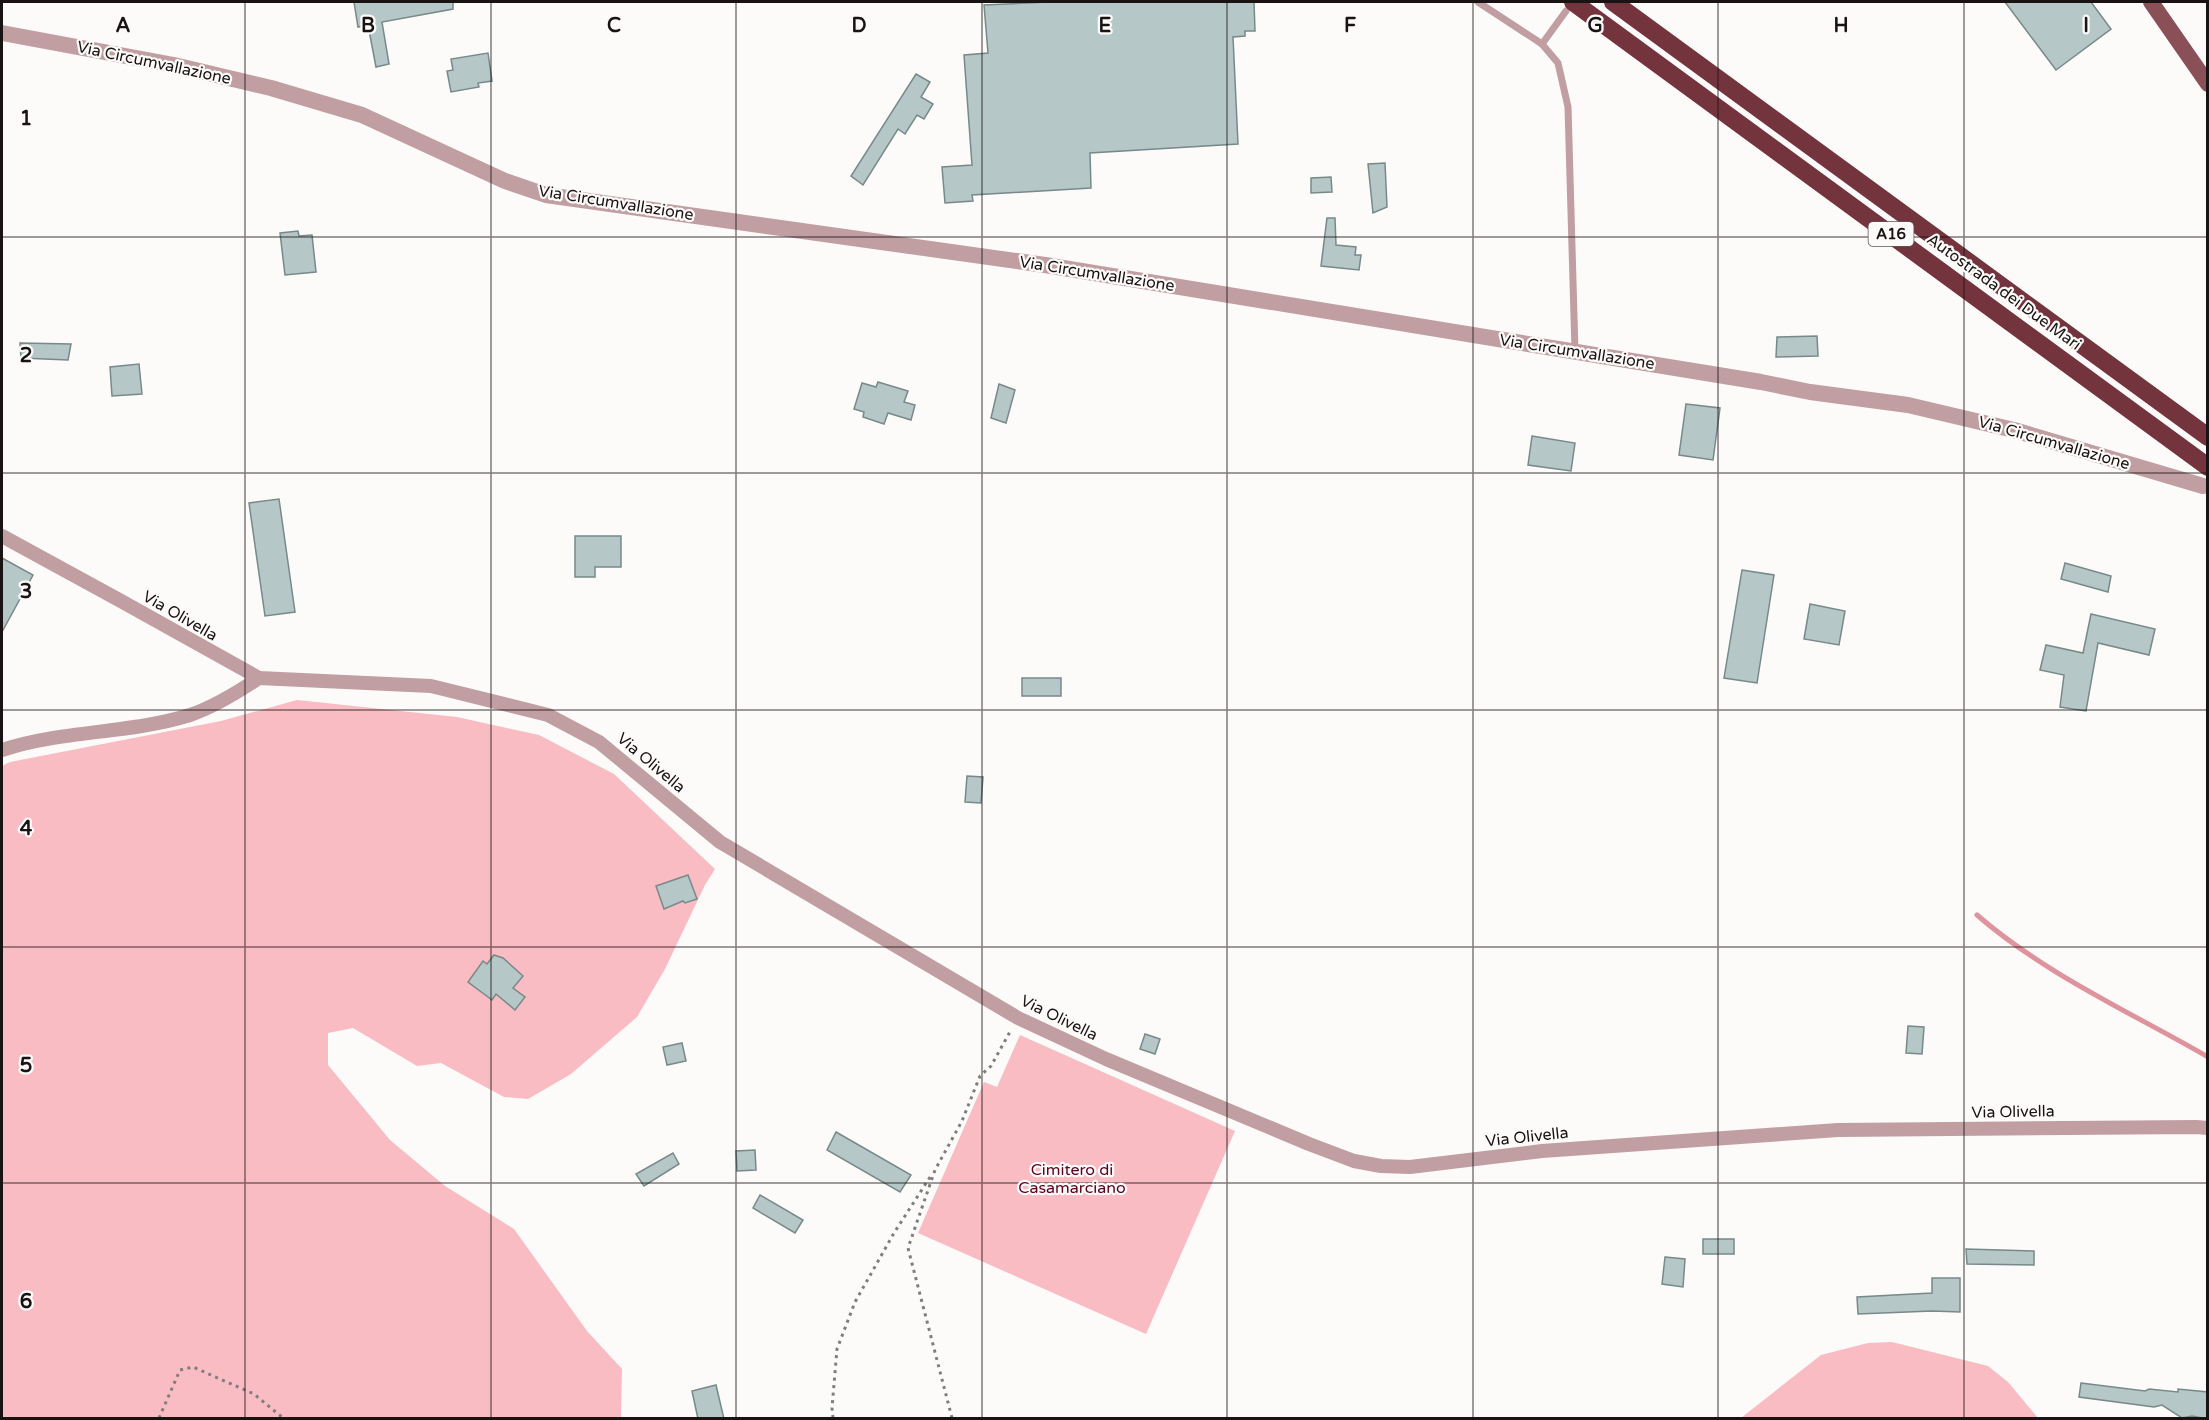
<svg xmlns="http://www.w3.org/2000/svg" width="2209" height="1420" viewBox="0 0 2209 1420" font-family="'Varela Round',sans-serif">
<style>
.green{fill:#f8bcc2}
.lines{fill:none;stroke-linecap:round;stroke-linejoin:round}
.stream{stroke:#df949d;stroke-width:5}
.building{fill:#b5c7c7;stroke:#788989;stroke-width:1.5}
.path{stroke:#827d7d;stroke-width:3;stroke-dasharray:3 4.5;stroke-linecap:butt}
.service{stroke:#c09ea1;stroke-width:7}
.minor{stroke:#c09ea1;stroke-width:14}
.tertiary{stroke:#c09ea1;stroke-width:16}
.primary{stroke:#895058;stroke-width:16}
.motorway{stroke:#74343e;stroke-width:18}
.grid{fill:none;stroke:#191313;stroke-width:1.5;stroke-opacity:0.55}
.labels{text-anchor:middle;dominant-baseline:central;stroke-width:4.5;stroke-linejoin:round;paint-order:stroke}
.shield{fill:#fdfafa;stroke:#5d5858;stroke-width:1.5}
.shield-label{font-size:15px;font-weight:bold;fill:#191313}
.street-label{font-size:16px;fill:#191313;stroke:#fdfafa}
.park-label{font-size:16px;fill:#5d011e;stroke:#fdfafa}
.grid-label{font-size:20px;text-anchor:middle;font-weight:bold;fill:#191313;stroke:#fdfafa;stroke-width:4.5;stroke-linejoin:round;paint-order:stroke}
</style>
<rect width="100%" height="100%" fill="#fdfafa"/>
<g class="green">
<path d="M297 700 457 717 539 735 614 774 715 869 705 885 665 969 637 1017 571 1074 528 1099 504 1097 441 1063 417 1066 353 1028 328 1033V1065L390 1140 445 1186 514 1229 587 1331 622 1369 621 1418H2V766L10 762 221 721Z"/>
<path d="M1020 1035 1235 1131 1146 1334 918 1233 984 1082 997 1087Z"/>
<path d="M1892 1342 1988 1366 2008 1382 2038 1418H1741L1821 1355 1868 1343Z"/>
</g>
<g class="lines">
<path class="stream" d="M1977 915C2045 974 2130 1012 2208 1057"/>
</g>
<g class="building">
<path d="M354 2H453V9L382 22 389 64 376 67 368 25 358 27Z"/>
<path d="M1048 2H1254L1255 31H1245V36L1233 37 1238 144 1090 153 1091 188 972 195 973 201 945 203 942 167 972 165 964 55 988 53 984 5Z"/>
<path d="M2005 2H2091L2111 29 2056 70Z"/>
<path d="M488 53 492 81 478 83 479 87 451 92 447 71 453 70 451 59Z"/>
<path d="M916 74 930 82 921 97 933 104 924 119 917 115 905 134 898 129 863 185 851 176Z"/>
<path d="M1385 163 1387 207 1373 213 1368 164Z"/>
<path d="M1331 177 1332 192 1311 193V178Z"/>
<path d="M1327 218H1335L1336 245 1356 247 1355 255H1361L1359 270 1321 266Z"/>
<path d="M298 231 299 236 312 235 316 272 285 275 280 233Z"/>
<path d="M1817 336 1818 356 1776 357 1777 337Z"/>
<path d="M20 343 71 344 68 360 21 358Z"/>
<path d="M139 364 142 394 112 396 110 367Z"/>
<path d="M878 382 908 391 904 402 915 405 911 420 888 413 884 424 863 417 864 412 854 409 862 383 876 387Z"/>
<path d="M999 384 1015 390 1006 423 991 418Z"/>
<path d="M1686 404 1720 408 1713 460 1679 455Z"/>
<path d="M1532 436 1575 443 1571 471 1528 465Z"/>
<path d="M279 499 295 612 265 616 249 503Z"/>
<path d="M575 536H621V567H595V577H575Z"/>
<path d="M2 558 33 575 2 632Z"/>
<path d="M2065 563 2111 576 2108 592 2061 579Z"/>
<path d="M1742 570 1774 575 1757 683 1724 678Z"/>
<path d="M1810 604 1845 611 1839 645 1804 639Z"/>
<path d="M2091 614 2155 629 2149 655 2098 643 2086 711 2060 707 2064 675 2040 670 2046 645 2083 653Z"/>
<rect x="1022" y="678" width="39" height="18"/>
<path d="M967 776 983 777 981 803 965 802Z"/>
<path d="M688 875 697 899 685 903 683 901 664 909 656 886Z"/>
<path d="M494 955 503 958 523 976 513 988 525 997 515 1010 496 994 492 1000 468 982 483 961 487 964Z"/>
<path d="M1908 1026 1924 1027 1922 1054 1906 1053Z"/>
<path d="M1145 1034 1160 1039 1155 1054 1140 1049Z"/>
<path d="M682 1043 686 1061 667 1065 663 1047Z"/>
<path d="M836 1132 911 1175 900 1192 827 1150Z"/>
<path d="M755 1150 756 1170 737 1171 736 1151Z"/>
<path d="M673 1153 679 1164 644 1186 636 1174Z"/>
<path d="M760 1195 803 1220 795 1233 753 1208Z"/>
<rect x="1703" y="1239" width="31" height="15"/>
<path d="M1966 1249 2034 1251V1265L1967 1264Z"/>
<path d="M1665 1257 1685 1259 1683 1287 1662 1284Z"/>
<path d="M1932 1278H1960V1312L1932 1311 1858 1314 1857 1297 1932 1293Z"/>
<path d="M2081 1383 2145 1391 2149 1389 2178 1392V1389L2208 1392V1419L2192 1416 2182 1418 2162 1405 2154 1407 2079 1397Z"/>
<path d="M716 1385 724 1419H698L692 1391Z"/>
</g>
<g class="lines">
<g class="path">
<path d="M159 1418 180 1370 193 1367 254 1394 283 1418"/>
<path d="M833 1418 832 1408 837 1349 855 1302 894 1233 932 1174"/>
<path d="M952 1418 908 1248 935 1170 962 1121 980 1076 991 1066 1011 1030"/>
</g>
<g class="service">
<path d="M1478 2 1542 44 1558 63 1568 107 1575 351"/>
<path d="M1542 44 1566 11"/>
</g>
<g class="minor">
<path d="M2 536 121 601 259 678 431 686 548 715 599 742 720 842 1018 1018 1106 1059 1309 1144 1354 1161 1381 1166 1410 1167 1542 1151 1838 1130 2196 1127 2208 1128"/>
<path d="M2 750C62 730 129 734 190 715 214 707 238 692 259 678"/>
</g>
<path class="tertiary" d="M2 33 174 65 271 88 362 115 505 181 546 195 1045 265 1761 382 1810 392 1908 405 2014 430 2203 486"/>
<path class="primary" d="M2151 2 2208 84"/>
<g class="motorway">
<path d="M1573 2 2208 467"/>
<path d="M1613 2 2208 437"/>
</g>
</g>
<path class="grid" d="M245 2V1418M491 2V1418M736 2V1418M982 2V1418M1227 2V1418M1473 2V1418M1718 2V1418M1964 2V1418M2 237H2208M2 473H2208M2 710H2208M2 947H2208M2 1183H2208"/>
<g class="labels">
<rect class="shield" x="1868.5" y="222" width="45" height="24" rx="4.5"/>
<g class="shield-label">
<text x="1891" y="234">A16</text>
</g>
<g class="street-label">
<text transform="translate(154 63) rotate(12)">Via Circumvallazione</text>
<text transform="translate(616 203) rotate(9)">Via Circumvallazione</text>
<text transform="translate(1097 274) rotate(9)">Via Circumvallazione</text>
<text transform="translate(2004 292) rotate(36)">Autostrada dei Due Mari</text>
<text transform="translate(1577 352) rotate(9)">Via Circumvallazione</text>
<text transform="translate(2054 443) rotate(16)">Via Circumvallazione</text>
<text transform="translate(180 616) rotate(30)">Via Olivella</text>
<text transform="translate(651 763) rotate(40)">Via Olivella</text>
<text transform="translate(1059 1018) rotate(26)">Via Olivella</text>
<text transform="translate(2013 1112) rotate(-1)">Via Olivella</text>
<text transform="translate(1527 1137) rotate(-6)">Via Olivella</text>
</g>
<g class="park-label">
<text x="1072" y="1170">Cimitero di<tspan x="1072" dy="18">Casamarciano</tspan></text>
</g>
</g>
<g class="grid-label">
<text x="123" y="32">A</text>
<text x="368" y="32">B</text>
<text x="614" y="32">C</text>
<text x="859" y="32">D</text>
<text x="1105" y="32">E</text>
<text x="1350" y="32">F</text>
<text x="1595" y="32">G</text>
<text x="1841" y="32">H</text>
<text x="2086" y="32">I</text>
<text x="26" y="125">1</text>
<text x="26" y="362">2</text>
<text x="26" y="598">3</text>
<text x="26" y="835">4</text>
<text x="26" y="1072">5</text>
<text x="26" y="1308">6</text>
</g>
<rect width="2209" height="1420" fill="none" stroke="#191313" stroke-width="6"/>
</svg>
